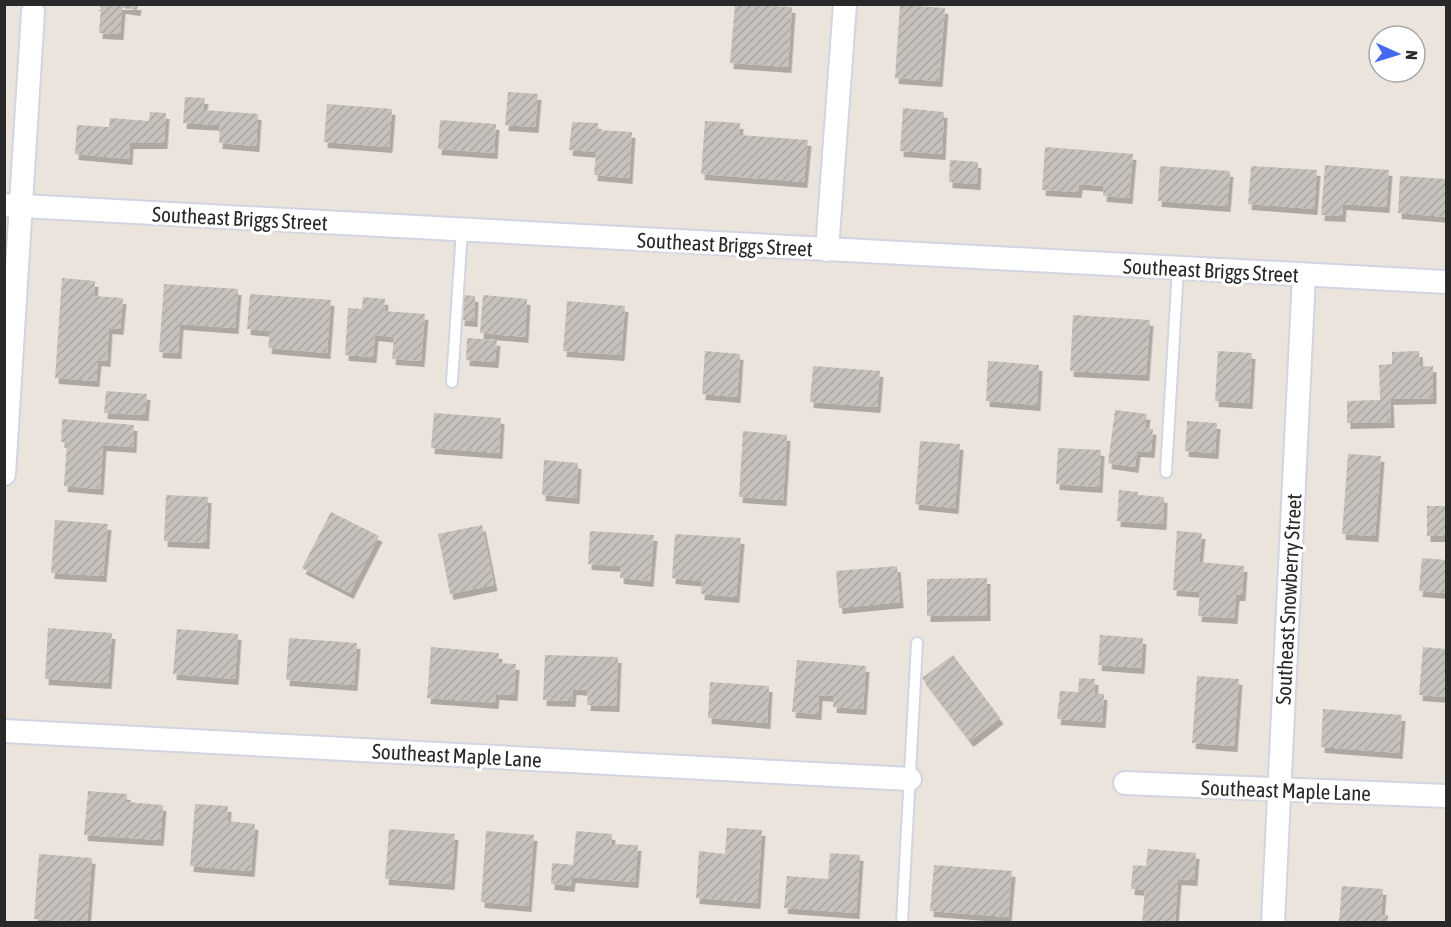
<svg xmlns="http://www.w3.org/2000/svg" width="1451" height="927" viewBox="0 0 1451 927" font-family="'Asap Condensed',sans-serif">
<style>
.building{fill:url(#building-hatch);filter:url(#shadow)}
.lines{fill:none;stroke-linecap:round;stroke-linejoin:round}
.lane-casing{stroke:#d1d5e1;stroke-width:14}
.street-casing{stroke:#d1d5e1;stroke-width:26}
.lane{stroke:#fff;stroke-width:10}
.street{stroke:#fff;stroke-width:22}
.labels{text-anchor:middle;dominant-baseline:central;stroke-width:6;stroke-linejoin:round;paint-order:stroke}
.street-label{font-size:21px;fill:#292929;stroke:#fff}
</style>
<defs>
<pattern id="building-hatch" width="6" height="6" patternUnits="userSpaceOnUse" patternTransform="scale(1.5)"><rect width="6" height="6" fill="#c6c1bb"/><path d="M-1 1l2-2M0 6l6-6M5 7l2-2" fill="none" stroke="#aaa6a1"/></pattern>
<filter id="shadow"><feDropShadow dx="3.5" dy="6" stdDeviation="0" flood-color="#0004"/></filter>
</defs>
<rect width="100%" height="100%" fill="#ebe4dc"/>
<g class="building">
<path d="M94 4H138L137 10 122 8 120 34 99 33 101 7Z"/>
<path d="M735 4 792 7 788 67 730 63Z"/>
<path d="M900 5 945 8 939 81 895 78Z"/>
<path d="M508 92 538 94 535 127 505 125Z"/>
<path d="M185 97 205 98 203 110 258 114 256 146 219 143 220 125 183 123Z"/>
<path d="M327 104 392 109 389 147 324 142Z"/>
<path d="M903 108 944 112 942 154 900 151Z"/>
<path d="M150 112 166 113 164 143H130L129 159 75 154 77 125 109 127 110 118 149 121Z"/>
<path d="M440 120 496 124 494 153 438 149Z"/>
<path d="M705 121 740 123 739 135 808 140 804 182 701 174Z"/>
<path d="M572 122 598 123V130L632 132 629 178 594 175 596 152 569 150Z"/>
<path d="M1045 147 1133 154 1129 198 1103 196 1104 186 1079 184 1078 192 1042 190Z"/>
<path d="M950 160 978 162 977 184 949 182Z"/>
<path d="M1325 165 1389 170 1386 207 1343 204 1342 216 1321 215Z"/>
<path d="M1160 166 1230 171 1227 206 1158 201Z"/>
<path d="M1251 166 1317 170 1314 209 1248 204Z"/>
<path d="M1400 176 1446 179V217L1398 213Z"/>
<path d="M62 278 95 281 94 296 123 298 120 329 109 328 107 361 98 360 96 381 55 378Z"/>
<path d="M164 284 238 289 235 328 180 324 178 353 159 352Z"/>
<path d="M250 294 331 300 327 353 268 348 270 331 247 329Z"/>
<path d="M463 295 475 296 474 321 461 320Z"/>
<path d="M483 295 527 299 525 337 480 333Z"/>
<path d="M363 297 385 299 384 311 425 314 421 361 392 359 394 337 375 335 373 357 345 355 348 308 362 309Z"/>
<path d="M567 301 625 306 621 355 563 351Z"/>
<path d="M1073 315 1150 320 1146 375 1070 371Z"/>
<path d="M467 338 497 340 495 362 466 360Z"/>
<path d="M705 351 740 354 737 397 702 394Z"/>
<path d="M1218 351 1252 353 1249 403 1215 401Z"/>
<path d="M1419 351 1420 367 1433 366V398L1390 399 1391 422 1347 423V401L1380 400 1379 365 1392 364V352Z"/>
<path d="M988 361 1039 365 1037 405 986 401Z"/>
<path d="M813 366 880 371 877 407 810 402Z"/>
<path d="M106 391 147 394 145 415 104 413Z"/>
<path d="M1115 410 1147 414 1145 428 1153 429 1151 452 1137 451 1135 467 1108 463Z"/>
<path d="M434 413 501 418 499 453 431 448Z"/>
<path d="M62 419 134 425 133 447 103 445 100 489 64 486 67 442H61Z"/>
<path d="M1187 421 1217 423 1215 453 1185 451Z"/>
<path d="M743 431 787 435 783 500 739 497Z"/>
<path d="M920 441 960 444 955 508 915 504Z"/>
<path d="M1058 448 1101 450 1099 487 1056 484Z"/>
<path d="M1348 454 1381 456 1375 536 1342 534Z"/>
<path d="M544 460 578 463 576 498 542 495Z"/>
<path d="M1119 490 1138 492V495L1164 497 1163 524 1117 521Z"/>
<path d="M166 495 208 497 206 543 164 541Z"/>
<rect x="1427" y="506" width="19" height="30"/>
<path d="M331 512 379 536 350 593 302 568Z"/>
<path d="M55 520 108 524 103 576 51 573Z"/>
<path d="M482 525 494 585 450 594 438 534Z"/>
<path d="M590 531 654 535 650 581 620 578 621 566 588 564Z"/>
<path d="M1177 531 1202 533 1199 562 1244 566 1242 595H1236L1234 618 1198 616 1200 592 1173 590Z"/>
<path d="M675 534 741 538 736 597 701 594 702 581 672 578Z"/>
<path d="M1422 558 1446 560V593L1419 591Z"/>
<path d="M897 566 900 602 839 608 836 571Z"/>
<path d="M987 578V615L927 616V579Z"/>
<path d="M48 628 112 633 108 683 45 679Z"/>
<path d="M177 629 238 634 235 679 173 674Z"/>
<path d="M1100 635 1143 638 1141 668 1098 665Z"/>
<path d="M289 638 357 643 354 685 286 680Z"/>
<path d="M431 647 499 653 498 663 516 664 514 695 496 694 495 703 427 698Z"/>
<path d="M1423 647 1446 649V697L1419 695Z"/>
<path d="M545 655 618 657 616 706 587 705 588 690 573 689 572 701 543 700Z"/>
<path d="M953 655 1000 718 970 741 922 678Z"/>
<path d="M797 660 866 666 863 709 833 707 834 696 819 695 818 714 792 712Z"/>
<path d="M1197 676 1239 679 1234 746 1192 743Z"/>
<path d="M1079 678 1095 679 1094 693 1104 694 1102 722 1057 719 1060 691 1078 692Z"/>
<path d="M710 682 769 686 767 723 708 718Z"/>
<path d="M1323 709 1402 715 1399 753 1321 747Z"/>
<path d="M88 791 127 794V802L163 805 160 840 84 835Z"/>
<path d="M195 804 228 806 227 821 255 824 251 871 190 866Z"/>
<path d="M727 828 762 830 757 903 696 898 699 851 725 854Z"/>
<path d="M389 829 455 834 451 884 385 879Z"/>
<path d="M486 831 534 835 528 906 481 902Z"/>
<path d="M576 831 612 834 611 844 638 845 635 882 572 877 571 886 551 884 552 863 573 865Z"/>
<path d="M1148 849 1196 853 1194 880 1178 879 1175 922H1142L1145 890 1131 889 1133 865 1146 866Z"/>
<path d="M830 853 860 855 856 913 784 908 787 876 828 879Z"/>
<path d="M39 854 92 858 87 922 34 919Z"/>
<path d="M934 865 1012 871 1008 917 930 911Z"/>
<path d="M1342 886 1383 889 1381 915H1388V922H1339Z"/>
</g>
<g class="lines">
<defs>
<g id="lane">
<path d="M452 382 462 230"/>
<path d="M1166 472 1178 268"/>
<path d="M902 922 917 643"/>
</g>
<g id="street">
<path d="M4 205 1446 282"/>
<path d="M827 250 845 4"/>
<path d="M4 474 33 12"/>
<path d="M4 731 910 779"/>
<path d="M1125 783 1446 796"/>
<path d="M1273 922 1304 275"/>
</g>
</defs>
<use href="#lane" class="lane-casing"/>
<use href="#street" class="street-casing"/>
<use href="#lane" class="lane"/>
<use href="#street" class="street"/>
</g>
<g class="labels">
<g class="street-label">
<text transform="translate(240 218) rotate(3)">Southeast Briggs Street</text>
<text transform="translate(725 244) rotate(3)">Southeast Briggs Street</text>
<text transform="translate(1211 270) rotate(3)">Southeast Briggs Street</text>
<text transform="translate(1288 599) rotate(-87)">Southeast Snowberry Street</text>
<text transform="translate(457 755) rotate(3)">Southeast Maple Lane</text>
<text transform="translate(1286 790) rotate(2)">Southeast Maple Lane</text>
</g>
</g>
<rect width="1451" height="927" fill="none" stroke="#292929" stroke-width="12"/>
<g transform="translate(1397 54) rotate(94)"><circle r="28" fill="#ffffff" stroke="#a9a9a9" stroke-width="1.5"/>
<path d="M0-4.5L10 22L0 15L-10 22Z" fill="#446bef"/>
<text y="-9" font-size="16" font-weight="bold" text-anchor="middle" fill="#292929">N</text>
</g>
</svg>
